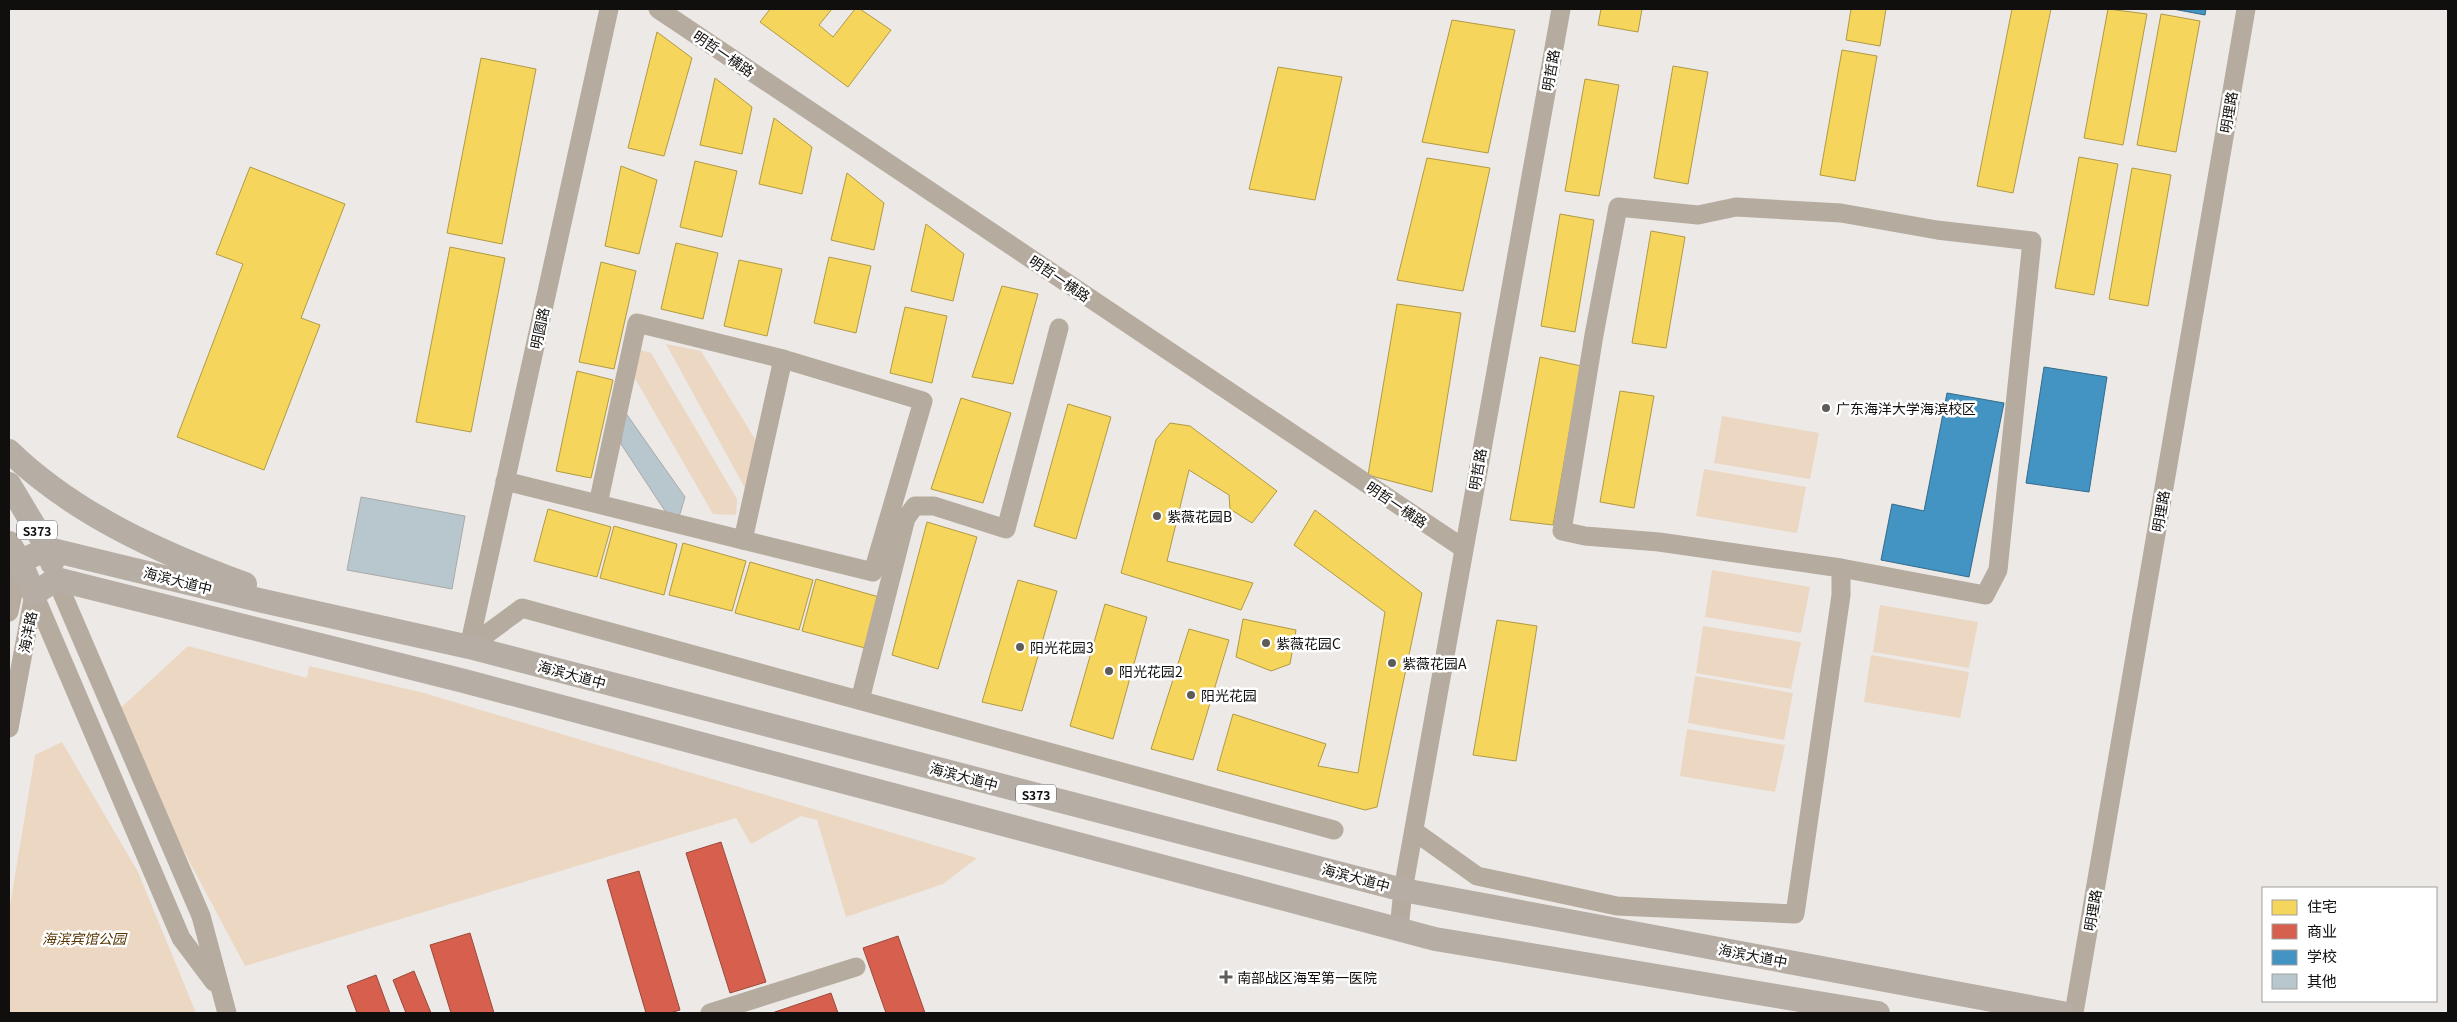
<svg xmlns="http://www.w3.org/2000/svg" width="2457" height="1022" viewBox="0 0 2457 1022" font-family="Georgia,'Noto Sans SC',serif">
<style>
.green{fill:#ecd8c2}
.homes{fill:#f6d55c;stroke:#b19a44}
.shops{fill:#d6604d;stroke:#9b483a}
.schools{fill:#4393c3;stroke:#346b8c}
.building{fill:#b8c7cd;stroke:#a9aaa9}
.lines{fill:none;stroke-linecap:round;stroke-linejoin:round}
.minor{stroke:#b5ab9f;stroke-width:19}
.major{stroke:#b6aea5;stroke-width:24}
.poi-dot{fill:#5e5b59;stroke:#fff;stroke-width:2}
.labels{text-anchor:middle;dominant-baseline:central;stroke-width:5;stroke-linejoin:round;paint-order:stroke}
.shield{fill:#fff;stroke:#585756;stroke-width:1}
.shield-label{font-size:12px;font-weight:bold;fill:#110f0d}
.street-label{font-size:14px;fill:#110f0d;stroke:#fff}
.poi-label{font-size:14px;fill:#110f0d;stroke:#fff;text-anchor:start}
.park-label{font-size:14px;font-style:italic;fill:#563500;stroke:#fff}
</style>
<rect width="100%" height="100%" fill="#ece9e6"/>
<g class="green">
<path d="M666 344 701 351 758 444 745 488Z"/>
<path d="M640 350 651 353 737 499 736 515 713 514 633 375Z"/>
<path d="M1722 416 1819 433 1810 479 1714 463Z"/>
<path d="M1704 469 1806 487 1797 533 1696 516Z"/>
<path d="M1712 570 1810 587 1801 633 1705 617Z"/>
<path d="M1880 605 1978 622 1969 668 1873 652Z"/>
<path d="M1703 626 1801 642 1791 689 1696 673Z"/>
<path d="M188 646 307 678 309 666 424 693 977 858 943 884 846 917 817 820 801 816 751 844 736 818 245 966 112 716Z"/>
<path d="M1871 655 1969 672 1960 718 1864 702Z"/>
<path d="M1695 676 1793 693 1784 740 1688 723Z"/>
<path d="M1687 729 1785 745 1775 792 1680 776Z"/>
<path d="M62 742 138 872 196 1013H9V912L35 755Z"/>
</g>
<g class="homes">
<path d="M770 9H832L819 25 833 37 855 9H860L891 30 848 87 760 22Z"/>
<path d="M1601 9H1642L1638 32 1598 25Z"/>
<path d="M1851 9H1886L1880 46 1846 40Z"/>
<path d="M2012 9H2051L2013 193 1977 186Z"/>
<path d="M2108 9 2147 14 2123 145 2084 138Z"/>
<path d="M2161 14 2200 21 2176 152 2137 145Z"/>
<path d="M1452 20 1515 30 1488 153 1422 142Z"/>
<path d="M657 32 692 58 664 156 628 148Z"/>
<path d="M1842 50 1877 56 1855 181 1820 175Z"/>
<path d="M481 58 536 69 502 244 447 233Z"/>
<path d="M1673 66 1708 72 1688 184 1654 178Z"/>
<path d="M1278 67 1342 77 1315 200 1249 189Z"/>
<path d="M715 78 752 107 742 154 700 145Z"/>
<path d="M1585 79 1619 85 1599 196 1565 191Z"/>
<path d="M774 118 812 147 802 194 759 184Z"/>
<path d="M2079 157 2118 164 2094 295 2055 288Z"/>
<path d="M1427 158 1490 168 1463 291 1397 280Z"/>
<path d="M695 161 737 171 722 237 680 227Z"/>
<path d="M621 166 657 180 639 254 605 246Z"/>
<path d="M250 167 345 204 301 318 320 325 264 470 177 437 243 264 216 254Z"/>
<path d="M2132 168 2171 175 2148 306 2109 299Z"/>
<path d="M847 173 884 203 874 250 831 240Z"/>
<path d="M1560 214 1594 220 1575 332 1541 326Z"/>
<path d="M926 224 964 254 953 301 911 291Z"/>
<path d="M1651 231 1685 237 1666 348 1632 343Z"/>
<path d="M676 243 718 253 703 319 661 309Z"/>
<path d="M450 247 505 258 471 432 416 422Z"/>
<path d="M829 257 871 266 856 333 814 323Z"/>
<path d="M739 260 782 269 767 336 724 326Z"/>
<path d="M601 262 636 271 614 369 579 362Z"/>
<path d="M1002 286 1038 294 1013 384 972 377Z"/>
<path d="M1397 304 1461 313 1432 492 1368 475Z"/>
<path d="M905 307 947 316 932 383 890 373Z"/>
<path d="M1540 357 1581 366 1553 525 1510 520Z"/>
<path d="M577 371 613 380 591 478 556 471Z"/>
<path d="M1620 391 1654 396 1634 508 1600 502Z"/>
<path d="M961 398 1011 413 983 503 931 489Z"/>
<path d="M1068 404 1111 417 1076 539 1034 526Z"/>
<path d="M1170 423 1190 426 1277 491 1252 523 1230 509 1229 495 1189 470 1167 561 1253 583 1241 610 1121 573 1156 440Z"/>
<path d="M548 509 611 527 597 577 534 561Z"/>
<path d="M1315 510 1422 593 1377 807 1365 810 1217 770 1233 714 1326 744 1318 766 1358 773 1385 612 1294 545Z"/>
<path d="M927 522 977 537 938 669 892 655Z"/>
<path d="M614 526 677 544 664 595 600 578Z"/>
<path d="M683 543 746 561 732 611 669 595Z"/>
<path d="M750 562 813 580 799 630 735 613Z"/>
<path d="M816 579 879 597 865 648 802 631Z"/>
<path d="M1018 580 1057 591 1022 711 982 702Z"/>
<path d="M1105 604 1147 617 1113 739 1070 726Z"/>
<path d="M1243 619 1296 630 1290 664 1271 671 1236 657Z"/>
<path d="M1497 620 1537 626 1516 761 1473 755Z"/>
<path d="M1189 629 1229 640 1193 760 1151 749Z"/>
</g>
<g class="shops">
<path d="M721 842 766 982 730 993 686 853Z"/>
<path d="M639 871 680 1010 670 1013H646L607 880Z"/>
<path d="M470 933 494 1013H451L430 945Z"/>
<path d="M898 936 925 1013H886L863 948Z"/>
<path d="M414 971 431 1013H406L393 980Z"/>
<path d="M376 975 390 1013H357L347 986Z"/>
<path d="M831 993 838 1013H772Z"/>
</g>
<g class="schools">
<path d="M2173 9H2206L2205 15Z"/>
<path d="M2044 367 2107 377 2089 492 2026 483Z"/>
<path d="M1947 393 2004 403 1969 577 1881 560 1892 504 1924 511Z"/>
</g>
<g class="building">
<path d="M625 412 685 497 679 517 665 511 621 444Z"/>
<path d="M361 497 465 516 452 589 347 570Z"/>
</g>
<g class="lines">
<g class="minor">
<path d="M658 9 1463 548"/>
<path d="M505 481 743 540 783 359 637 323 598 504"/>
<path d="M743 540 873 572 923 401 783 359"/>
<path d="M56 579 201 916 227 1013"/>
<path d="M34 594 181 938 214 982"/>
<path d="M9 612 20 561"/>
<path d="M469 647 522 608 1334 830"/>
<path d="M469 647 609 9"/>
<path d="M860 700 906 518 915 506H934L1006 529 1059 328"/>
<path d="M9 728 34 594"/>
<path d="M1414 831 1477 876 1617 906 1795 914 1841 595V568L1659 542 1585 536 1562 531 1594 335 1618 207 1698 215 1736 207 1841 213 1937 230 2032 241 1998 570 1985 595 1841 568"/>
<path d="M1399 929 1403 890 1561 9"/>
<path d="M710 1013 856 967"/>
<path d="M2074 1013 2246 9"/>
</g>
<g class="major">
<path d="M9 451C74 514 161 553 245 584"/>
<path d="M9 484 48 549 52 563"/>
<path d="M9 543 20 561 34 594 56 579 464 681 1435 939 1878 1013"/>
<path d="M20 561 48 549 263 601 469 647 1403 890 2062 1013"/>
</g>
</g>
<g class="poi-dot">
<circle cx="1826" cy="408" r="5"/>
<circle cx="1157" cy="516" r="5"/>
<circle cx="1266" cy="643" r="5"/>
<circle cx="1020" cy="647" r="5"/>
<circle cx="1392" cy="663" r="5"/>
<circle cx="1109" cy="671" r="5"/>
<circle cx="1191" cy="695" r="5"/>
<path d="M1223.5 969.5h5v5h5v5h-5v5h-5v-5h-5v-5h5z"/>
</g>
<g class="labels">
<g class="shield">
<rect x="17" y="520.5" width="40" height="19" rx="4"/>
<rect x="1016" y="784.5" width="40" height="19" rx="4"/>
</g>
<g class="shield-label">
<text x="37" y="530">S373</text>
<text x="1036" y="794">S373</text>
</g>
<g class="street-label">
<text transform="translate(724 53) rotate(34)">明哲一横路</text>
<text transform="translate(1550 70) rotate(-80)">明哲路</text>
<text transform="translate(2228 112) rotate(-80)">明理路</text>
<text transform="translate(1060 278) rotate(34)">明哲一横路</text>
<text transform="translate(539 328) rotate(-78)">明圆路</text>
<text transform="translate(1477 469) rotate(-80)">明哲路</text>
<text transform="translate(1397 504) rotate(34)">明哲一横路</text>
<text transform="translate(2160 511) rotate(-80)">明理路</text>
<text transform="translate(178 580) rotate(14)">海滨大道中</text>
<text transform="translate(27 632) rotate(-79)">海洋路</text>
<text transform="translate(572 674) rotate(15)">海滨大道中</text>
<text transform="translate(964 776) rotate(15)">海滨大道中</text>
<text transform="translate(1356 877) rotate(15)">海滨大道中</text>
<text transform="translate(2092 910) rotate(-80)">明理路</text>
<text transform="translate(1753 955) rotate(11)">海滨大道中</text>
</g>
<g class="poi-label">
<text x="1836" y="408">广东海洋大学海滨校区</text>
<text x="1167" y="516">紫薇花园B</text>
<text x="1276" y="643">紫薇花园C</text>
<text x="1030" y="647">阳光花园3</text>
<text x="1402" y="663">紫薇花园A</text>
<text x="1119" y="671">阳光花园2</text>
<text x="1201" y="695">阳光花园</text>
<text x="1237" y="977">南部战区海军第一医院</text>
</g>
<g class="park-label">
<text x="84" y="938">海滨宾馆公园</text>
</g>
</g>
<rect width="2457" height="1022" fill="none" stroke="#110f0d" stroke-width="20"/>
<rect x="2262" y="887" width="175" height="115" fill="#ffffff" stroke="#a09f9e"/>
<rect x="2272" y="900" width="25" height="15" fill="#f6d55c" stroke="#a09f9e"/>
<text x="2307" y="912" font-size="15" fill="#110f0d">住宅</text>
<rect x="2272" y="924" width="25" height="15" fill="#d6604d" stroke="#a09f9e"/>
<text x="2307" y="937" font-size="15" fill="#110f0d">商业</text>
<rect x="2272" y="950" width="25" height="15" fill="#4393c3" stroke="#a09f9e"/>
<text x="2307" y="962" font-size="15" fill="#110f0d">学校</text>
<rect x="2272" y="974" width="25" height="15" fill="#b8c7cd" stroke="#a09f9e"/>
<text x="2307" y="987" font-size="15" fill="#110f0d">其他</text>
</svg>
